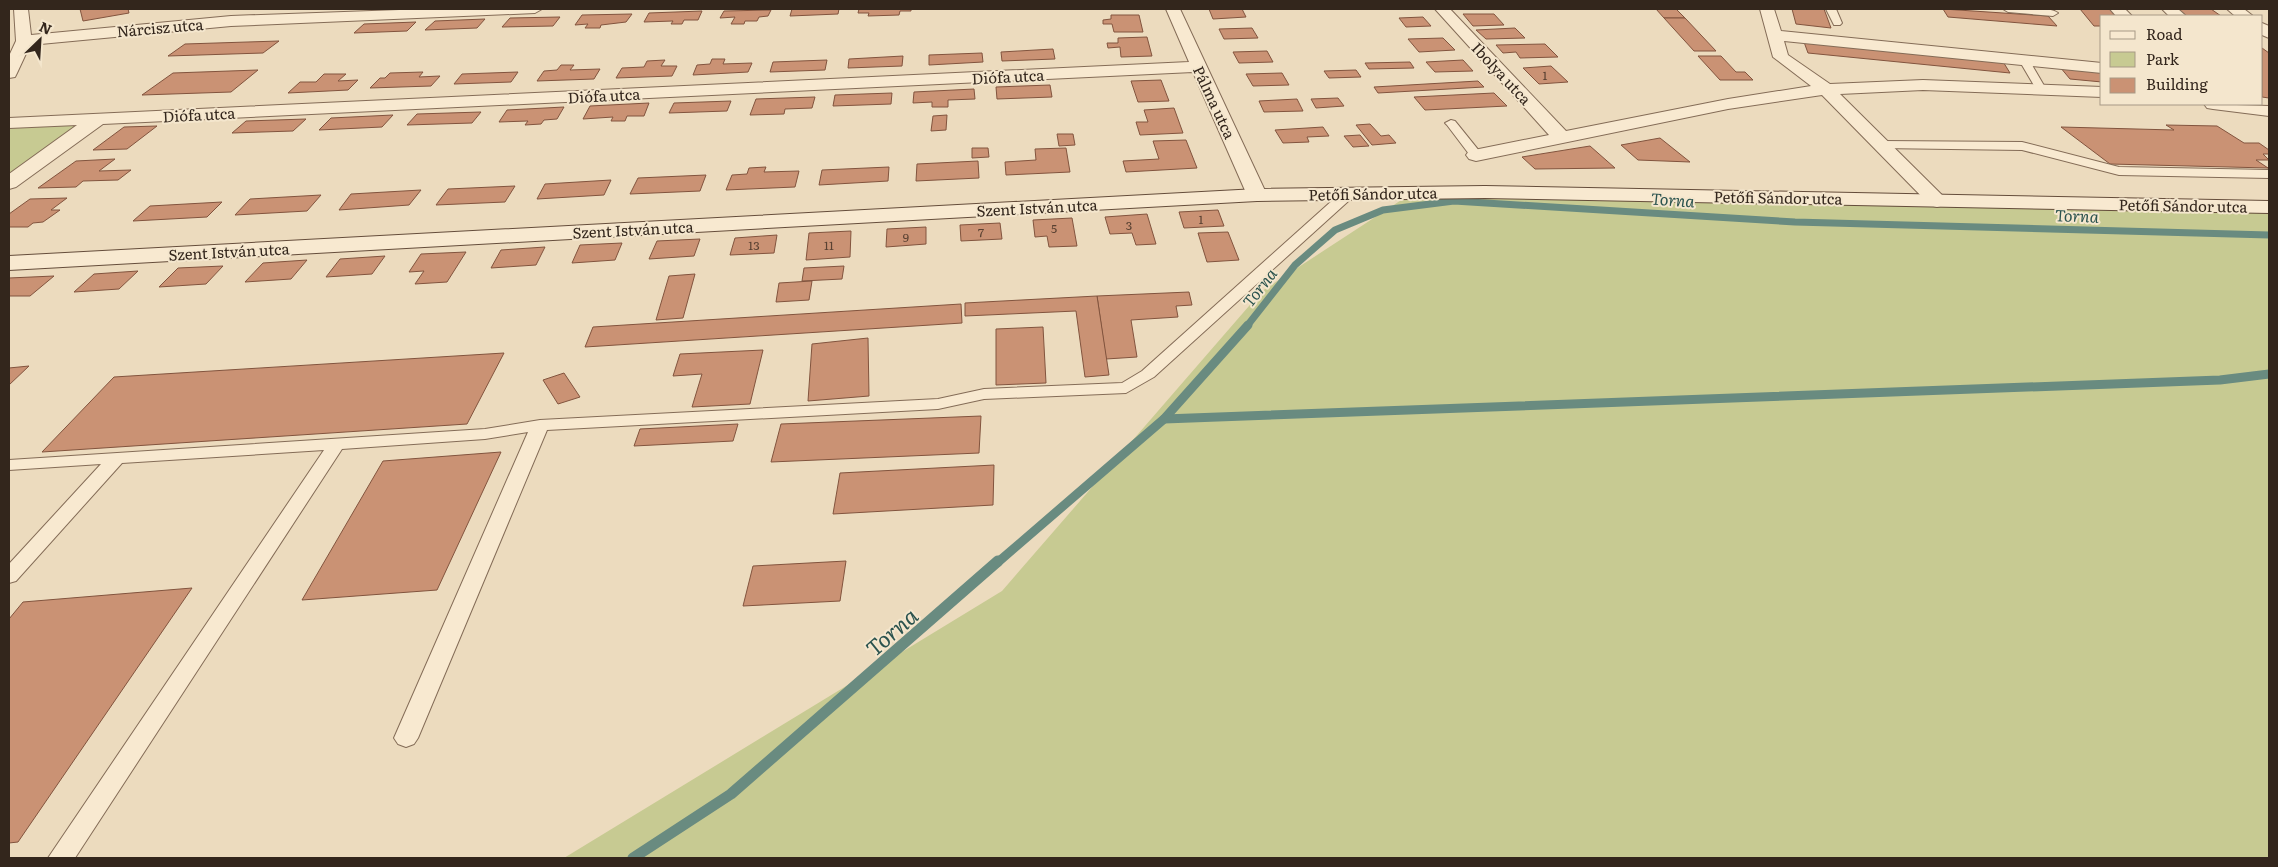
<svg xmlns="http://www.w3.org/2000/svg" width="2278" height="867" viewBox="0 0 2278 867" font-family="Literata,serif">
<style>
.green{fill:#c7ca92}
.lines{fill:none;stroke-linecap:round;stroke-linejoin:round}
.stream-far2{stroke:#698b80;stroke-width:7}
.stream-far1{stroke:#698b80;stroke-width:9}
.stream{stroke:#698b80;stroke-width:11}
.building{fill:#ca9274;stroke:#82543e}
.lane-casing{stroke:#846c57;stroke-width:2}
.street-casing{stroke:#846c57;stroke-width:2}
.secondary-casing{stroke:#654d3b;stroke-width:2}
.lane{fill:#f8e9d0;fill-rule:evenodd}
.street{fill:#f8e9d0;fill-rule:evenodd}
.secondary{fill:#f8e9d0;fill-rule:evenodd}
.labels{text-anchor:middle;dominant-baseline:central;stroke-width:4;stroke-linejoin:round;paint-order:stroke}
.far-number-label{font-size:12px;fill:#594132}
.far-street-label{font-size:15px;fill:#33261c;stroke:#f4e6cd}
.far-water-label{font-size:16px;font-style:italic;fill:#2b534e;stroke:#f4e6cd}
.near-water-label{font-size:22px;font-style:italic;fill:#2b534e;stroke:#f4e6cd}
</style>
<rect width="100%" height="100%" fill="#ecdbbe"/>
<g class="green">
<path d="M84 124 9 178V128Z"/>
<path d="M1412 193 2269 208V858H564L1002 591 1262 291Z"/>
</g>
<g class="lines">
<path class="stream-far2" d="M1247 326 1295 265 1335 230 1383 210 1454 201 1795 222 2269 235"/>
<g class="stream-far1">
<path d="M1164 419 2220 380 2269 374"/>
<path d="M997 563 1164 419 1248 325"/>
</g>
<path class="stream" d="M633 858 731 794 998 561"/>
</g>
<g class="building">
<path d="M80 9H128L129 13 83 21Z"/>
<path d="M792 9H839L838 14 790 16Z"/>
<path d="M859 9H911V11H900L899 15 868 16 869 13H858Z"/>
<path d="M1209 9H1242L1246 17 1213 19Z"/>
<path d="M1656 9H1676L1685 18H1664Z"/>
<path d="M1792 9H1824L1831 28 1796 24Z"/>
<path d="M1943 9 2048 16 2057 26 1948 17Z"/>
<path d="M2080 9H2113L2119 16H2102V26H2094Z"/>
<path d="M2173 9H2211L2221 16H2182Z"/>
<path d="M771 10 768 16 759 17 757 21H745L744 24H731L735 17 720 18 724 11Z"/>
<path d="M702 11 698 20H684L682 24H671L673 21 644 22 649 13Z"/>
<path d="M632 14 626 22 601 25 600 28H585L588 24 575 25 582 15Z"/>
<path d="M1463 14H1494L1504 25 1473 26Z"/>
<path d="M1111 15H1139L1143 32H1114L1112 24H1103V20L1111 19Z"/>
<path d="M560 17 553 26 502 27 510 18Z"/>
<path d="M1423 17 1431 26 1406 27 1399 18Z"/>
<path d="M1664 18H1685L1716 51H1694Z"/>
<path d="M485 19 477 28 425 30 435 21Z"/>
<path d="M416 22 407 31 354 33 364 24Z"/>
<path d="M1252 28 1258 38 1224 39 1219 29Z"/>
<path d="M1515 28 1525 38 1486 39 1476 30Z"/>
<path d="M1147 37 1152 56 1121 57 1120 47 1108 48 1107 43H1118V38Z"/>
<path d="M1443 38 1455 50 1419 52 1408 39Z"/>
<path d="M279 41 263 53 168 56 185 44Z"/>
<path d="M1804 42 2002 60 2010 73 1808 53Z"/>
<path d="M1545 44 1558 57 1520 58 1516 52 1503 53 1496 45Z"/>
<path d="M2262 48 2269 53V98L2262 97Z"/>
<path d="M1053 49 1055 59 1002 61 1001 52Z"/>
<path d="M1267 51 1273 62 1239 63 1233 52Z"/>
<path d="M982 53 983 62 929 65V55Z"/>
<path d="M903 56 902 66 848 68 849 59Z"/>
<path d="M1698 56H1721L1736 72H1745L1753 80H1720Z"/>
<path d="M712 59H725L723 64 752 63 748 72 693 75 697 65 710 64Z"/>
<path d="M665 60 661 66H677L672 76 616 78 622 68 644 67 647 61Z"/>
<path d="M827 60 825 70 770 72 773 62Z"/>
<path d="M1463 60 1473 71 1435 72 1426 62Z"/>
<path d="M1410 62 1414 68 1369 69 1365 63Z"/>
<path d="M561 65H574L570 70 600 69 594 79 537 81 544 71 557 70Z"/>
<path d="M1551 66 1568 82 1539 84 1523 68Z"/>
<path d="M2060 67 2102 71V82L2070 79Z"/>
<path d="M258 70 231 92 142 95 173 73Z"/>
<path d="M1356 70 1361 77 1329 78 1324 71Z"/>
<path d="M423 72 419 77 440 76 431 86 370 88 380 78H385L390 73Z"/>
<path d="M518 72 511 82 454 84 462 74Z"/>
<path d="M1282 73 1289 85 1253 86 1246 74Z"/>
<path d="M324 74H346L338 81 358 80 348 90 288 93 300 82H316Z"/>
<path d="M1161 80 1169 101 1138 102 1131 81Z"/>
<path d="M1478 81 1484 87 1378 93 1374 87Z"/>
<path d="M1050 85 1052 97 997 99 996 87Z"/>
<path d="M974 89 975 99 948 100V107H932V102L913 103 914 92Z"/>
<path d="M892 93 891 104 833 106 835 95Z"/>
<path d="M1494 93 1507 106 1425 110 1414 97Z"/>
<path d="M815 97 812 108 785 109 784 114 750 115 756 99Z"/>
<path d="M1338 98 1344 106 1316 108 1311 99Z"/>
<path d="M1297 99 1303 111 1264 112 1259 101Z"/>
<path d="M731 101 727 111 669 113 674 103Z"/>
<path d="M649 103 644 116H627L625 121H611L613 117 583 119 590 106Z"/>
<path d="M564 107 557 119 544 120 541 124 525 125 528 121 499 122 507 110Z"/>
<path d="M1174 108 1183 133 1140 135 1136 122H1148L1144 110Z"/>
<path d="M481 112 472 123 407 125 417 114Z"/>
<path d="M393 115 382 127 319 130 331 118Z"/>
<path d="M947 115 946 130 931 131 933 116Z"/>
<path d="M306 119 293 131 232 133 246 121Z"/>
<path d="M1370 124 1381 136 1389 135 1396 143 1372 145 1356 125Z"/>
<path d="M2166 125 2217 126 2244 143H2259L2269 150V154H2263L2269 160H2256L2268 168 2110 164 2061 127 2174 130Z"/>
<path d="M157 126 127 149 93 150 124 127Z"/>
<path d="M1323 127 1329 136 1307 137 1309 142 1283 143 1275 130Z"/>
<path d="M1057 134H1073L1075 145 1059 146Z"/>
<path d="M1360 135 1369 146 1353 147 1344 136Z"/>
<path d="M1660 138 1690 162 1638 160 1621 145Z"/>
<path d="M1186 140 1197 168 1126 172 1123 161 1159 159 1153 141Z"/>
<path d="M1590 146 1615 168 1535 169 1522 157Z"/>
<path d="M972 148H988L989 157 972 158Z"/>
<path d="M1066 148 1070 172 1006 175 1005 162 1036 160 1035 149Z"/>
<path d="M115 159 99 171 131 170 118 180 83 181 76 187 38 188 76 161Z"/>
<path d="M978 161 979 178 916 181 917 164Z"/>
<path d="M766 167 764 172 799 171 795 187 726 190 732 175 747 174 749 168Z"/>
<path d="M889 167 888 181 819 185 822 170Z"/>
<path d="M706 175 700 191 630 194 638 178Z"/>
<path d="M611 180 604 195 537 199 545 184Z"/>
<path d="M515 186 505 202 436 205 448 189Z"/>
<path d="M421 190 409 205 339 210 351 194Z"/>
<path d="M321 195 307 211 235 215 250 199Z"/>
<path d="M67 198 51 210H60L43 222 33 223 28 227H9V214L30 199Z"/>
<path d="M222 202 207 217 133 221 150 206Z"/>
<path d="M1218 210 1224 226 1184 228 1179 212Z"/>
<path d="M1147 214 1156 244 1136 245 1132 233 1110 234 1105 217Z"/>
<path d="M1072 218 1077 246 1049 247 1047 236 1035 237 1033 220Z"/>
<path d="M1000 223 1002 239 961 241 960 225Z"/>
<path d="M926 227V244L886 247 887 229Z"/>
<path d="M851 231 850 257 806 260 809 233Z"/>
<path d="M1228 232 1239 260 1207 262 1198 233Z"/>
<path d="M777 235 774 253 730 255 735 238Z"/>
<path d="M700 239 694 256 649 259 657 241Z"/>
<path d="M622 243 615 260 572 263 580 245Z"/>
<path d="M545 247 536 265 491 268 501 250Z"/>
<path d="M466 252 447 282 415 284 424 271 409 272 421 254Z"/>
<path d="M385 256 372 274 326 277 340 259Z"/>
<path d="M307 260 291 279 245 282 263 263Z"/>
<path d="M223 266 206 284 159 287 178 268Z"/>
<path d="M844 266 842 279 802 281 804 268Z"/>
<path d="M138 271 119 289 74 292 94 274Z"/>
<path d="M695 274 683 318 656 320 669 276Z"/>
<path d="M54 276 30 296H9V278Z"/>
<path d="M812 281 809 300 776 302 779 283Z"/>
<path d="M1189 292 1192 305 1176 306 1178 317 1131 320 1137 357 1106 359 1097 296Z"/>
<path d="M1097 296 1109 375 1085 377 1076 311 965 316V303Z"/>
<path d="M961 304 962 323 585 347 593 327Z"/>
<path d="M1043 327 1046 383 996 385V329Z"/>
<path d="M868 338 869 396 808 401 812 344Z"/>
<path d="M763 350 750 404 692 407 702 374 673 376 680 354Z"/>
<path d="M504 353 467 424 42 452 114 377Z"/>
<path d="M29 366 9 385V368Z"/>
<path d="M564 373 580 397 558 404 543 380Z"/>
<path d="M981 416 979 453 771 462 781 424Z"/>
<path d="M738 424 733 441 634 446 640 429Z"/>
<path d="M501 452 437 590 302 600 383 461Z"/>
<path d="M994 465 993 505 833 514 840 473Z"/>
<path d="M846 561 840 601 743 606 753 566Z"/>
<path d="M192 588 18 842 9 843V619L23 602Z"/>
</g>
<g class="lines">
<defs>
<g id="lane">
<path d="M1826 9H1836L1842 23 1840 25H1834Z"/>
<path d="M2003 9C2016 8 2049 6 2058 13L2053 16 2008 12Z"/>
<path d="M2024 57 2028 58 2046 89 2045 91H2037L2036 89 2019 60Z"/>
<path d="M1451 120 1455 121 1480 152 1482 155 1480 158H1472L1447 125 1445 123Z"/>
<path d="M1883 141 2022 142 2119 167 2269 170V178L2119 175 2022 150 1879 148 1877 145 1879 142Z"/>
<path d="M1349 189 1355 193 1354 196 1154 377 1126 393 984 399 938 409 547 430 418 738 414 744 406 747 398 744 394 738 528 432 485 439 342 449 75 858H48L324 450 122 463 16 581 9 583V564L101 464 9 470V460L485 429 540 420 938 399 984 389 1122 383 1142 371 1344 190Z"/>
</g>
<g id="street">
<path d="M14 9H28L31 35 231 16 427 9H542L535 13 231 26 30 45 17 73 15 77 9 78V56L16 41Z"/>
<path d="M1166 9H1180L1267 195 1264 199 1257 201 1250 199 1247 195 1193 72 103 124 16 187 9 189V174L77 125 9 128V118L1189 62Z"/>
<path d="M1435 9H1450L1566 131 1728 99 1811 86 1773 57 1760 9H1774L1781 31 2102 63V73L1784 41 1788 55 1830 84 1923 80 2102 87V97L1923 90 1840 94 1944 197 1947 201 1944 205 1937 207 1930 205 1822 95 1728 109 1476 161 1469 159 1466 155 1469 151 1549 135Z"/>
<path d="M2110 9H2125L2132 16H2116Z"/>
<path d="M2162 9H2178L2186 16H2169Z"/>
<path d="M2227 9H2244L2253 16H2235Z"/>
<path d="M2262 23 2269 26V38L2262 35Z"/>
<path d="M2204 104 2269 106V116L2213 109 2207 108Z"/>
</g>
<path id="secondary" d="M1485 186 2269 201V213L1485 198 1257 201 9 270V256L1257 189Z"/>
</defs>
<use href="#lane" class="lane-casing"/>
<use href="#street" class="street-casing"/>
<use href="#secondary" class="secondary-casing"/>
<use href="#lane" class="lane"/>
<use href="#street" class="street"/>
<use href="#secondary" class="secondary"/>
</g>
<g class="labels">
<g class="far-number-label">
<text x="1545" y="75">1</text>
<text x="1201" y="219">1</text>
<text x="1129" y="225">3</text>
<text x="1054" y="228">5</text>
<text x="981" y="232">7</text>
<text x="906" y="237">9</text>
<text x="754" y="245">13</text>
<text x="829" y="245">11</text>
</g>
<g class="far-street-label">
<text transform="translate(160 27) rotate(-5)">Nárcisz utca</text>
<text transform="translate(1502 73) rotate(47)">Ibolya utca</text>
<text transform="translate(1008 76) rotate(-3)">Diófa utca</text>
<text transform="translate(604 95) rotate(-3)">Diófa utca</text>
<text transform="translate(1215 102) rotate(65)">Pálma utca</text>
<text transform="translate(199 114) rotate(-3)">Diófa utca</text>
<text transform="translate(1373 193) rotate(-1)">Petőfi Sándor utca</text>
<text transform="translate(1778 197) rotate(1)">Petőfi Sándor utca</text>
<text transform="translate(2183 205) rotate(1)">Petőfi Sándor utca</text>
<text transform="translate(1037 207) rotate(-3)">Szent István utca</text>
<text transform="translate(633 229) rotate(-3)">Szent István utca</text>
<text transform="translate(229 251) rotate(-3)">Szent István utca</text>
</g>
<g class="far-water-label">
<text transform="translate(1673 199) rotate(4)">Torna</text>
<text transform="translate(2077 215) rotate(2)">Torna</text>
<text transform="translate(1259 287) rotate(-52)">Torna</text>
</g>
<g class="near-water-label">
<text transform="translate(891 631) rotate(-41)">Torna</text>
</g>
</g>
<rect width="2278" height="867" fill="none" stroke="#33261c" stroke-width="20"/>
<rect x="2100" y="15" width="162" height="90" fill="#f4e6cd" stroke="#a79986"/>
<rect x="2110" y="31" width="25" height="8" fill="#f8e9d0" stroke="#a79986"/>
<text x="2146" y="40" font-size="15" fill="#33261c">Road</text>
<rect x="2110" y="52" width="25" height="15" fill="#c7ca92" stroke="#a79986"/>
<text x="2146" y="65" font-size="15" fill="#33261c">Park</text>
<rect x="2110" y="78" width="25" height="15" fill="#ca9274" stroke="#a79986"/>
<text x="2146" y="90" font-size="15" fill="#33261c">Building</text>
<g transform="translate(40 40) rotate(25)" stroke="#f4e6cd" stroke-width="4" paint-order="stroke">
<path d="M0-4L9 19L0 12L-9 19Z" fill="#33261c"/>
<text y="-8" font-size="14" font-weight="bold" text-anchor="middle" fill="#33261c">N</text>
</g>
</svg>
